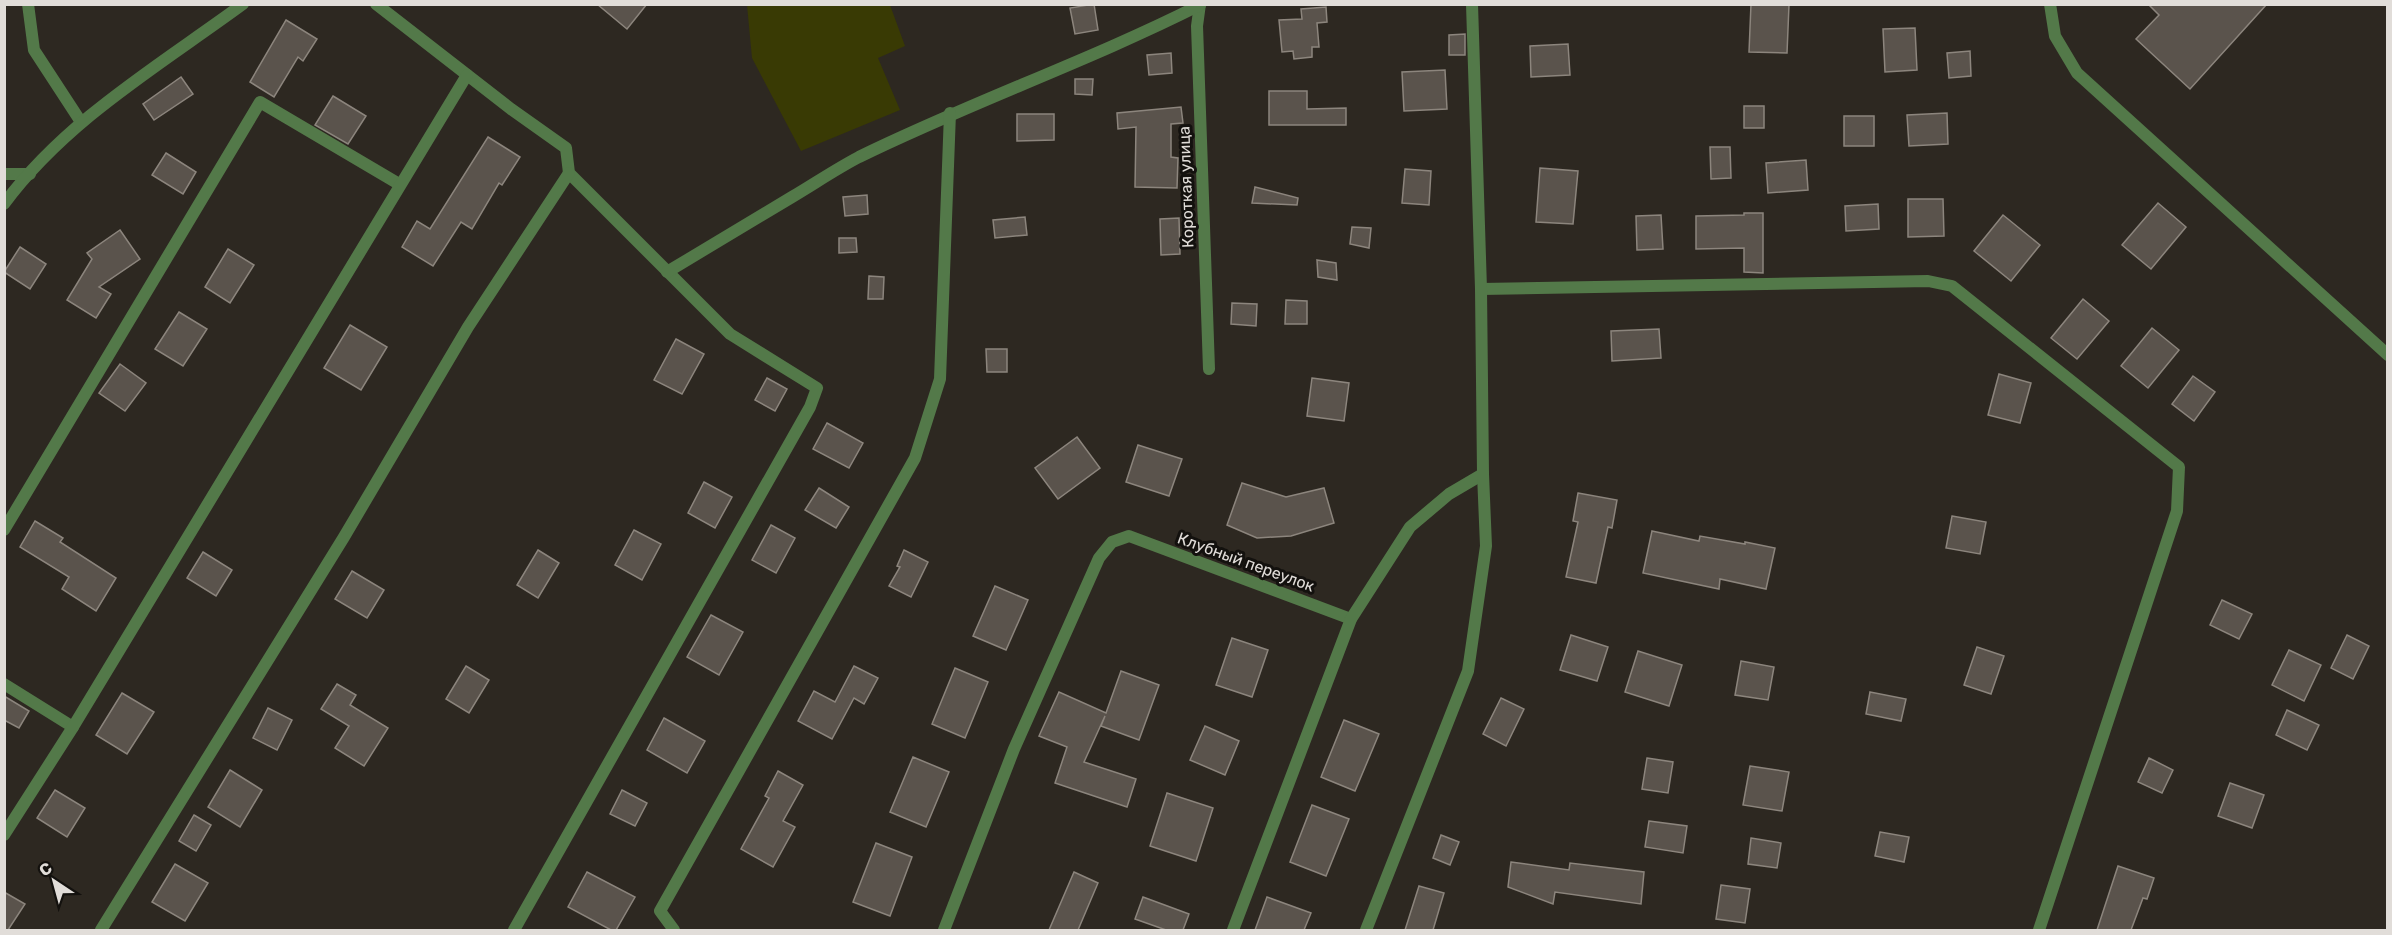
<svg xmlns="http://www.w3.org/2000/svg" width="2392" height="935" viewBox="0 0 2392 935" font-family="Rubik,sans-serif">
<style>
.green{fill:#393a04}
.building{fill:#5a534c;stroke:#8c857d;stroke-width:1.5}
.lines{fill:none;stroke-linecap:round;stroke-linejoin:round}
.street{stroke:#537949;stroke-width:12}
.labels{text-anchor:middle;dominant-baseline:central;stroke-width:6;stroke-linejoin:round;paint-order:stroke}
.street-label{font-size:16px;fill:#e1ddd9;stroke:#13110e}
</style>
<rect width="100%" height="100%" fill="#2d2821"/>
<path class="green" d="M747 5H890L905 46 878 58 900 110 801 151 752 58Z"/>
<g class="building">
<path d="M597 4H647L627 29Z"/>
<path d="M1094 4 1098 30 1075 34 1070 8Z"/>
<path d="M1751 4 1789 5 1787 53 1749 52Z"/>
<path d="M2148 4H2267L2190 89 2136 39 2159 15Z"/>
<path d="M1326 7 1327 22 1317 23 1319 47H1312V57L1294 59 1293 51 1282 52 1279 20 1302 19 1301 9Z"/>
<path d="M286 20 317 39 303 61 298 57 274 97 250 82Z"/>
<path d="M1915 28 1917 70 1885 72 1883 29Z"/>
<path d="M1465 34V55H1449V35Z"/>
<path d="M1568 44 1570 75 1531 77 1530 46Z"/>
<path d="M1970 51 1971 76 1949 78 1947 53Z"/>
<path d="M1171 53 1172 73 1149 75 1147 55Z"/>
<path d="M1445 70 1447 109 1404 111 1402 72Z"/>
<path d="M181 77 193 94 154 120 143 104Z"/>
<path d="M1075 79H1093L1092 95 1075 94Z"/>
<path d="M1269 91H1307V109L1346 108V125H1269Z"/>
<path d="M333 96 366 116 348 144 315 125Z"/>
<rect x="1744" y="106" width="20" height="22"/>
<path d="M1181 107 1183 123 1171 124V157L1178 158 1177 188 1135 187 1136 127 1118 129 1117 113Z"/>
<path d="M1947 113 1948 144 1909 146 1907 115Z"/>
<path d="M1017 114H1054V140L1017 141Z"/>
<rect x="1844" y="116" width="30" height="30"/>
<path d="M488 137 520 157 502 185 499 183 472 229 461 222 433 266 402 247 417 221 430 229Z"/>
<path d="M1710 147H1730L1731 178 1711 179Z"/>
<path d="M166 153 196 172 183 194 152 175Z"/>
<path d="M1806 160 1808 190 1768 193 1766 163Z"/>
<path d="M1540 168 1578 171 1573 224 1536 222Z"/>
<path d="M1405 169 1431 171 1429 205 1402 203Z"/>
<path d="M1255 187 1298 198 1297 205 1252 203Z"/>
<path d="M867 195 868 214 845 216 843 197Z"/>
<path d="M1908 199H1943L1944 236 1908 237Z"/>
<path d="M2158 203 2186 227 2151 269 2122 245Z"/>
<path d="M1878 204 1879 229 1846 231 1845 206Z"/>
<path d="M1744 213H1763V273L1744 272V248L1696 249V216L1744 215Z"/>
<path d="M1661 215 1663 249 1637 250 1636 216Z"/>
<path d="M2003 215 2040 245 2011 281 1974 251Z"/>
<path d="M1025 217 1027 235 995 238 993 220Z"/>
<path d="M1179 218 1180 254 1161 255 1160 219Z"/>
<path d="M1352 227 1371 228 1369 248 1350 244Z"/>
<path d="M120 230 140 259 99 287 111 294 96 318 67 300 92 259 87 253Z"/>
<path d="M839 238H856L857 252 839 253Z"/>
<path d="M20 247 46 264 30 289 4 272Z"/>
<path d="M228 249 254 265 230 303 205 287Z"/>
<path d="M1317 260 1336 263 1337 280 1318 277Z"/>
<path d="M869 276 884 277 883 299H868Z"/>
<path d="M2083 299 2109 321 2077 359 2051 338Z"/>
<path d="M1286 300 1307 301V324H1285Z"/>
<path d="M1232 303 1257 304 1256 326 1231 324Z"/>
<path d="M179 312 207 329 183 366 155 349Z"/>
<path d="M350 325 387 347 361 390 324 368Z"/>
<path d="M2152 328 2179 350 2148 388 2121 366Z"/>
<path d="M1659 329 1661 358 1612 361 1611 331Z"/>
<path d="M676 339 704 354 682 394 654 380Z"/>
<path d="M986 349H1007V372H987Z"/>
<path d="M120 364 146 383 125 411 99 393Z"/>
<path d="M1999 374 2031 383 2020 423 1988 415Z"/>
<path d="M2193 376 2215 392 2194 421 2172 404Z"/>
<path d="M767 378 787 389 775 411 755 400Z"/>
<path d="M1312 378 1349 383 1344 421 1307 416Z"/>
<path d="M827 423 863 443 849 468 813 449Z"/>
<path d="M1077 437 1100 468 1058 499 1035 468Z"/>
<path d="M1138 445 1182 459 1169 496 1126 482Z"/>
<path d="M704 482 732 497 715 528 688 513Z"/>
<path d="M1242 483 1286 497 1324 488 1334 523 1291 536 1257 538 1227 525Z"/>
<path d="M819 488 849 507 836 528 805 510Z"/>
<path d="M1578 493 1617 500 1612 528 1608 527 1596 583 1566 577 1578 522 1573 521Z"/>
<path d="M1952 516 1986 522 1980 554 1946 548Z"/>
<path d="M35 521 63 538 60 542 116 578 96 611 62 589 69 577 20 547Z"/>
<path d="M771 525 795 538 776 573 752 560Z"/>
<path d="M634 530 661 544 642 580 615 565Z"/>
<path d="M1652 531 1699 541 1700 536 1745 544V542L1775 548 1766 589 1720 579 1719 589 1643 573Z"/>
<path d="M538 550 559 563 538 598 517 585Z"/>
<path d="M904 550 928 562 911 597 889 586 900 567 897 566Z"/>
<path d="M203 552 232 570 216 596 187 578Z"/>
<path d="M352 571 384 590 367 618 335 599Z"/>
<path d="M995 586 1028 600 1006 650 973 636Z"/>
<path d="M2222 600 2252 614 2239 639 2210 625Z"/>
<path d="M711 615 743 632 719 675 687 657Z"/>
<path d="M1571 635 1608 647 1597 681 1560 670Z"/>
<path d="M2347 635 2369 646 2353 679 2331 668Z"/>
<path d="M1232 638 1268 650 1252 697 1216 685Z"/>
<path d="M1977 647 2004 656 1991 694 1964 685Z"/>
<path d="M2289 650 2321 665 2304 701 2272 685Z"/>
<path d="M1638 651 1682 665 1669 706 1625 692Z"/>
<path d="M1741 661 1774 667 1768 700 1735 695Z"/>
<path d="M466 666 489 680 469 713 446 699Z"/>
<path d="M854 666 878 678 864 704 854 698 832 739 798 721 814 691 835 702Z"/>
<path d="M955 668 988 682 965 738 932 724Z"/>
<path d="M1121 671 1159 685 1139 740 1101 726 1105 716 1084 762 1136 779 1127 807 1055 783 1067 747 1039 736 1059 692 1106 713Z"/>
<path d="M337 684 356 695 350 705 388 728 364 766 335 748 349 726 321 709Z"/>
<path d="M1870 692 1906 699 1901 721 1866 714Z"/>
<path d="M122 693 154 712 127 754 96 735Z"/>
<path d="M4 696 29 711 19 728 4 720Z"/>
<path d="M1501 698 1524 709 1506 746 1483 734Z"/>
<path d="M268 708 292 720 277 750 253 738Z"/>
<path d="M2287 710 2319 725 2307 750 2276 735Z"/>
<path d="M664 718 705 741 687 773 647 750Z"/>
<path d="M1344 720 1379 734 1355 791 1321 777Z"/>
<path d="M1205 726 1239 741 1225 775 1190 760Z"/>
<path d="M913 757 949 772 926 827 890 812Z"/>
<path d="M1647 758 1673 762 1668 793 1642 789Z"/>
<path d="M2149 758 2173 770 2162 793 2138 782Z"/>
<path d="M1750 766 1789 772 1782 811 1743 805Z"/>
<path d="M230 770 262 790 240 827 208 807Z"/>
<path d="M778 771 803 785 783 821 795 827 773 867 741 849 769 798 765 796Z"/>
<path d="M2230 783 2264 795 2252 828 2218 816Z"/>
<path d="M55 790 85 808 67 837 37 818Z"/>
<path d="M622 790 647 803 635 826 610 814Z"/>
<path d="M1167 793 1213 808 1196 861 1150 846Z"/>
<path d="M1312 805 1349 819 1326 876 1290 862Z"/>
<path d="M194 815 211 825 196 851 179 841Z"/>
<path d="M1649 821 1687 826 1683 853 1645 847Z"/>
<path d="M1880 832 1909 837 1904 862 1875 856Z"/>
<path d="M1441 835 1459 842 1450 865 1433 858Z"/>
<path d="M1751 838 1781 843 1777 868 1748 864Z"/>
<path d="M876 843 912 857 890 916 853 902Z"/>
<path d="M1511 862 1569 870 1570 863 1644 872 1641 904 1555 892 1553 904 1508 887Z"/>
<path d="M175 864 208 883 185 921 152 902Z"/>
<path d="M2118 866 2154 878 2147 899 2143 898 2131 930H2097Z"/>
<path d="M587 872 635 897 616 930H611L568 907Z"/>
<path d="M1074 872 1098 883 1078 930H1049Z"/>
<path d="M1721 885 1750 889 1745 923 1716 919Z"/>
<path d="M1419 886 1444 893 1433 930H1405Z"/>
<path d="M4 892 25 904 8 930H4Z"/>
<path d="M1143 897 1189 914 1183 930H1166L1135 919Z"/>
<path d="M1267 897 1311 913 1304 930H1255Z"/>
</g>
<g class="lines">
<g class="street">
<path d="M28 4 34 50 81 122"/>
<path d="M376 4 511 109 566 148 569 173 730 334 817 388 810 407 514 930"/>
<path d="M1200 4 1197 26 1209 369"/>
<path d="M2050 4 2055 36 2077 73 2388 355"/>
<path d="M4 174H30"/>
<path d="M4 204C66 120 160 65 243 4"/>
<path d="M667 272C708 247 750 222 792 197 814 184 836 169 859 157 971 102 1089 61 1200 5"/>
<path d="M1481 289 1928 281 1952 286 2179 467 2177 511 2039 930"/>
<path d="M4 530 260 102 399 184"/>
<path d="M4 684 73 727"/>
<path d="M4 835 73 727 467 75"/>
<path d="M101 930 344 537 468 327 569 173"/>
<path d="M674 930 660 911 915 458 940 379 950 113"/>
<path d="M944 930 1014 749 1099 558 1112 542 1129 536 1351 619"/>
<path d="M1233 930 1351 619 1410 527 1449 494 1483 474"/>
<path d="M1366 930 1468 671 1486 546 1483 474 1481 289 1472 4"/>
</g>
</g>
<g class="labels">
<g class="street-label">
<text transform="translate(1186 187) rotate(-92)">Короткая улица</text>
<text transform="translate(1246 562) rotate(20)">Клубный переулок</text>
</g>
</g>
<rect width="2392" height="935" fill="none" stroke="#e1ddd9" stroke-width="12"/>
<g transform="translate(54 881) rotate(324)" stroke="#13110e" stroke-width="4.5" paint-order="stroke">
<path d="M0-4.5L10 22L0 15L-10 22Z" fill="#e1ddd9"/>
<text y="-9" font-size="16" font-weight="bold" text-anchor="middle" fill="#e1ddd9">С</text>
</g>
</svg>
